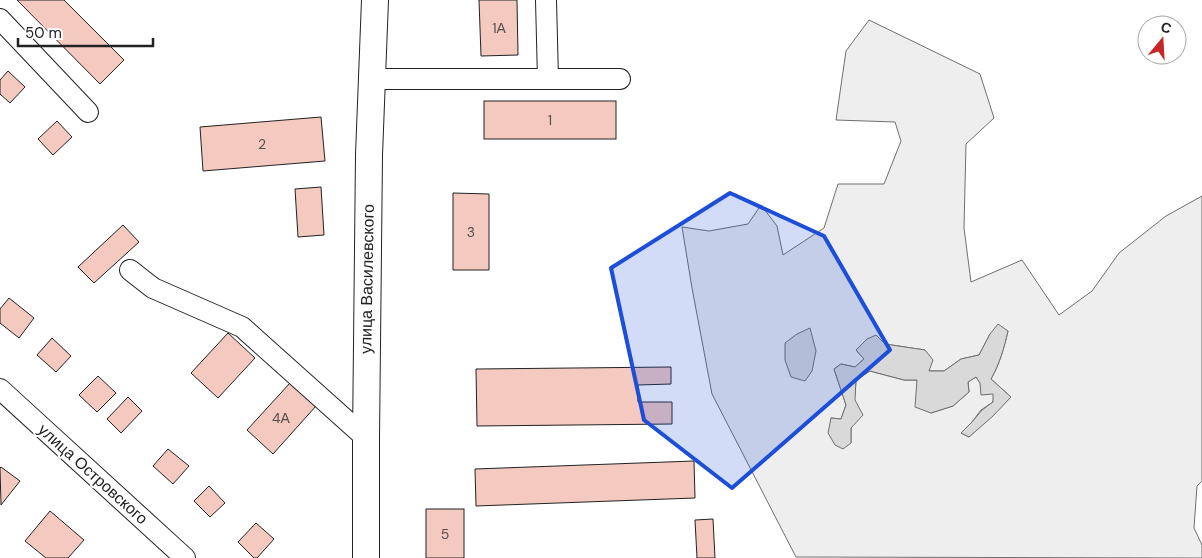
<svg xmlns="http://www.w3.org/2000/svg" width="1202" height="558" viewBox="0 0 1202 558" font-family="'DM Sans',sans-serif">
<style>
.green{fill:#eee;stroke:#6f6f6f;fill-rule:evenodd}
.water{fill:#d9d9d9;stroke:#6f6f6f}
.building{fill:#f3c9c0;stroke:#222}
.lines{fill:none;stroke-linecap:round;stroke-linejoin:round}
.minor-casing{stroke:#222;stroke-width:22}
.major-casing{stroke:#222;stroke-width:28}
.minor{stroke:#fff;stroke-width:20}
.major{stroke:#fff;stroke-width:26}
.marked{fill:#1d4ed8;fill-opacity:0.2;stroke:#1d4ed8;stroke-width:4;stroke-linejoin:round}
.labels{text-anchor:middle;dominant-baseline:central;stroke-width:4;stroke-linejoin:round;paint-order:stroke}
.number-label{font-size:14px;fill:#564c4a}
.street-label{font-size:16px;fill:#222;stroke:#fff}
</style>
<rect width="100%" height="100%" fill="#fff"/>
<path class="green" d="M869 20 980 74 994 118 966 144 964 228 971 282 1022 260 1059 315 1092 291 1119 253 1166 216 1202 196V481L1197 486 1194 528 1202 545V558L796 557 712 394 692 288 682 227 709 231 748 224 761 205 777 226 783 255 824 228 838 184H884L901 141 895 122 836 120 846 51ZM1008 331C1004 348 1000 363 991 379L1011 397 969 437 961 433 972 422 981 410 993 402 994 393 980 383 976 377 968 382 969 392 953 406 931 413 917 380H904L870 371 856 380C855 401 850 422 851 443L831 418 841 419 846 405 834 369 841 364 855 367 864 359 856 350 885 344 925 350 929 371H944L961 359 979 355 990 334Z"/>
<g class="water">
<path d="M998 324 1008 331C1004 348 1000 363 991 379L1011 397 993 416 969 437 961 433 972 422 982 410 993 402V394L981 395 980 383 976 377 968 382 969 392 953 406 931 413 915 407 917 380H904L870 371 856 380 855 400 863 415 851 428V443L843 449 835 445 828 433 831 418 841 419 846 405 834 369 841 364 855 367 864 359 856 350 867 339 876 335 885 344 925 350 933 360 929 371H944L961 359 979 355 990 334Z"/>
<path d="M810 328 816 351 812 371 805 381 791 377 785 360V343L797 334Z"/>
</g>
<g class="building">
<path d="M17 0H64L124 60 100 84Z"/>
<path d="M479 0H517L518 55 481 56Z"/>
<path d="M8 71 25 87 10 103 0 94V80Z"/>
<rect x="484" y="101" width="132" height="38"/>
<path d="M321 117 325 161 203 171 200 127Z"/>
<path d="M57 121 72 137 53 155 38 139Z"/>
<path d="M321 187 324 235 298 237 295 189Z"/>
<path d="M453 193 489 194V270H453Z"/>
<path d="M123 225 139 242 94 283 78 267Z"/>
<path d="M9 298 34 318 19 338 0 323V309Z"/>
<path d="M228 333 255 358 218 398 191 373Z"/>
<path d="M52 338 71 356 56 372 37 355Z"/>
<path d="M671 367V384L638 385V402H672V424L477 426 476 369Z"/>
<path d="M98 376 116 393 97 412 79 395Z"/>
<path d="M290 383 316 406 273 454 247 430Z"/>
<path d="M128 397 142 411 121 433 107 419Z"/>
<path d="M168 449 189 466 173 484 153 466Z"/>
<path d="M694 461 695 498 476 506 475 469Z"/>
<path d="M1 467 20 481 1 505 0 468Z"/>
<path d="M209 486 225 503 210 517 194 501Z"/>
<rect x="426" y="509" width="38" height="49"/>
<path d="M50 511 84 540 68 558H46L25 541Z"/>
<path d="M713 519 715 558H697L695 520Z"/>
<path d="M256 523 274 539 257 558H254L238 542Z"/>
</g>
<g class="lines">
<defs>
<g id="minor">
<path d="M546 0 548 79"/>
<path d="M0 19 88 112"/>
<path d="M372 79H620"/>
<path d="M130 270 153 288 242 327 366 438"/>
<path d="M0 389 185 558"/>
</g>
<path id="major" d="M366 558V438L369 155 375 0"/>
</defs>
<use href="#minor" class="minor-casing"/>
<use href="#major" class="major-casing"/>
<use href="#minor" class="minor"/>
<use href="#major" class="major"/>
</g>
<path class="marked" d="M730 193 824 236 890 350 732 488 644 420 611 268Z"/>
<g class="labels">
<g class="number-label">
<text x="499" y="28">1А</text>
<text x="550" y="120">1</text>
<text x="262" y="144">2</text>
<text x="471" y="232">3</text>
<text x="281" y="418">4А</text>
<text x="445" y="534">5</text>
</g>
<g class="street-label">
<text transform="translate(367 279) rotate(-89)">улица Василевского</text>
<text transform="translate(93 474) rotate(42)">улица Островского</text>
</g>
</g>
<g transform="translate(1162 40) rotate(18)"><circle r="24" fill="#ffffff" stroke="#a7a7a7"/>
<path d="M0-4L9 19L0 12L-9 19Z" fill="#c62828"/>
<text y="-8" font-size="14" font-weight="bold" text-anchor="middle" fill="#222222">С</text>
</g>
<path d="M18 38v8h135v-8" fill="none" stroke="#222222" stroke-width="2.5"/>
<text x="25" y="38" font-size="15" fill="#222222" stroke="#ffffff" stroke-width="4" paint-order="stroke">50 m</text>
</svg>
